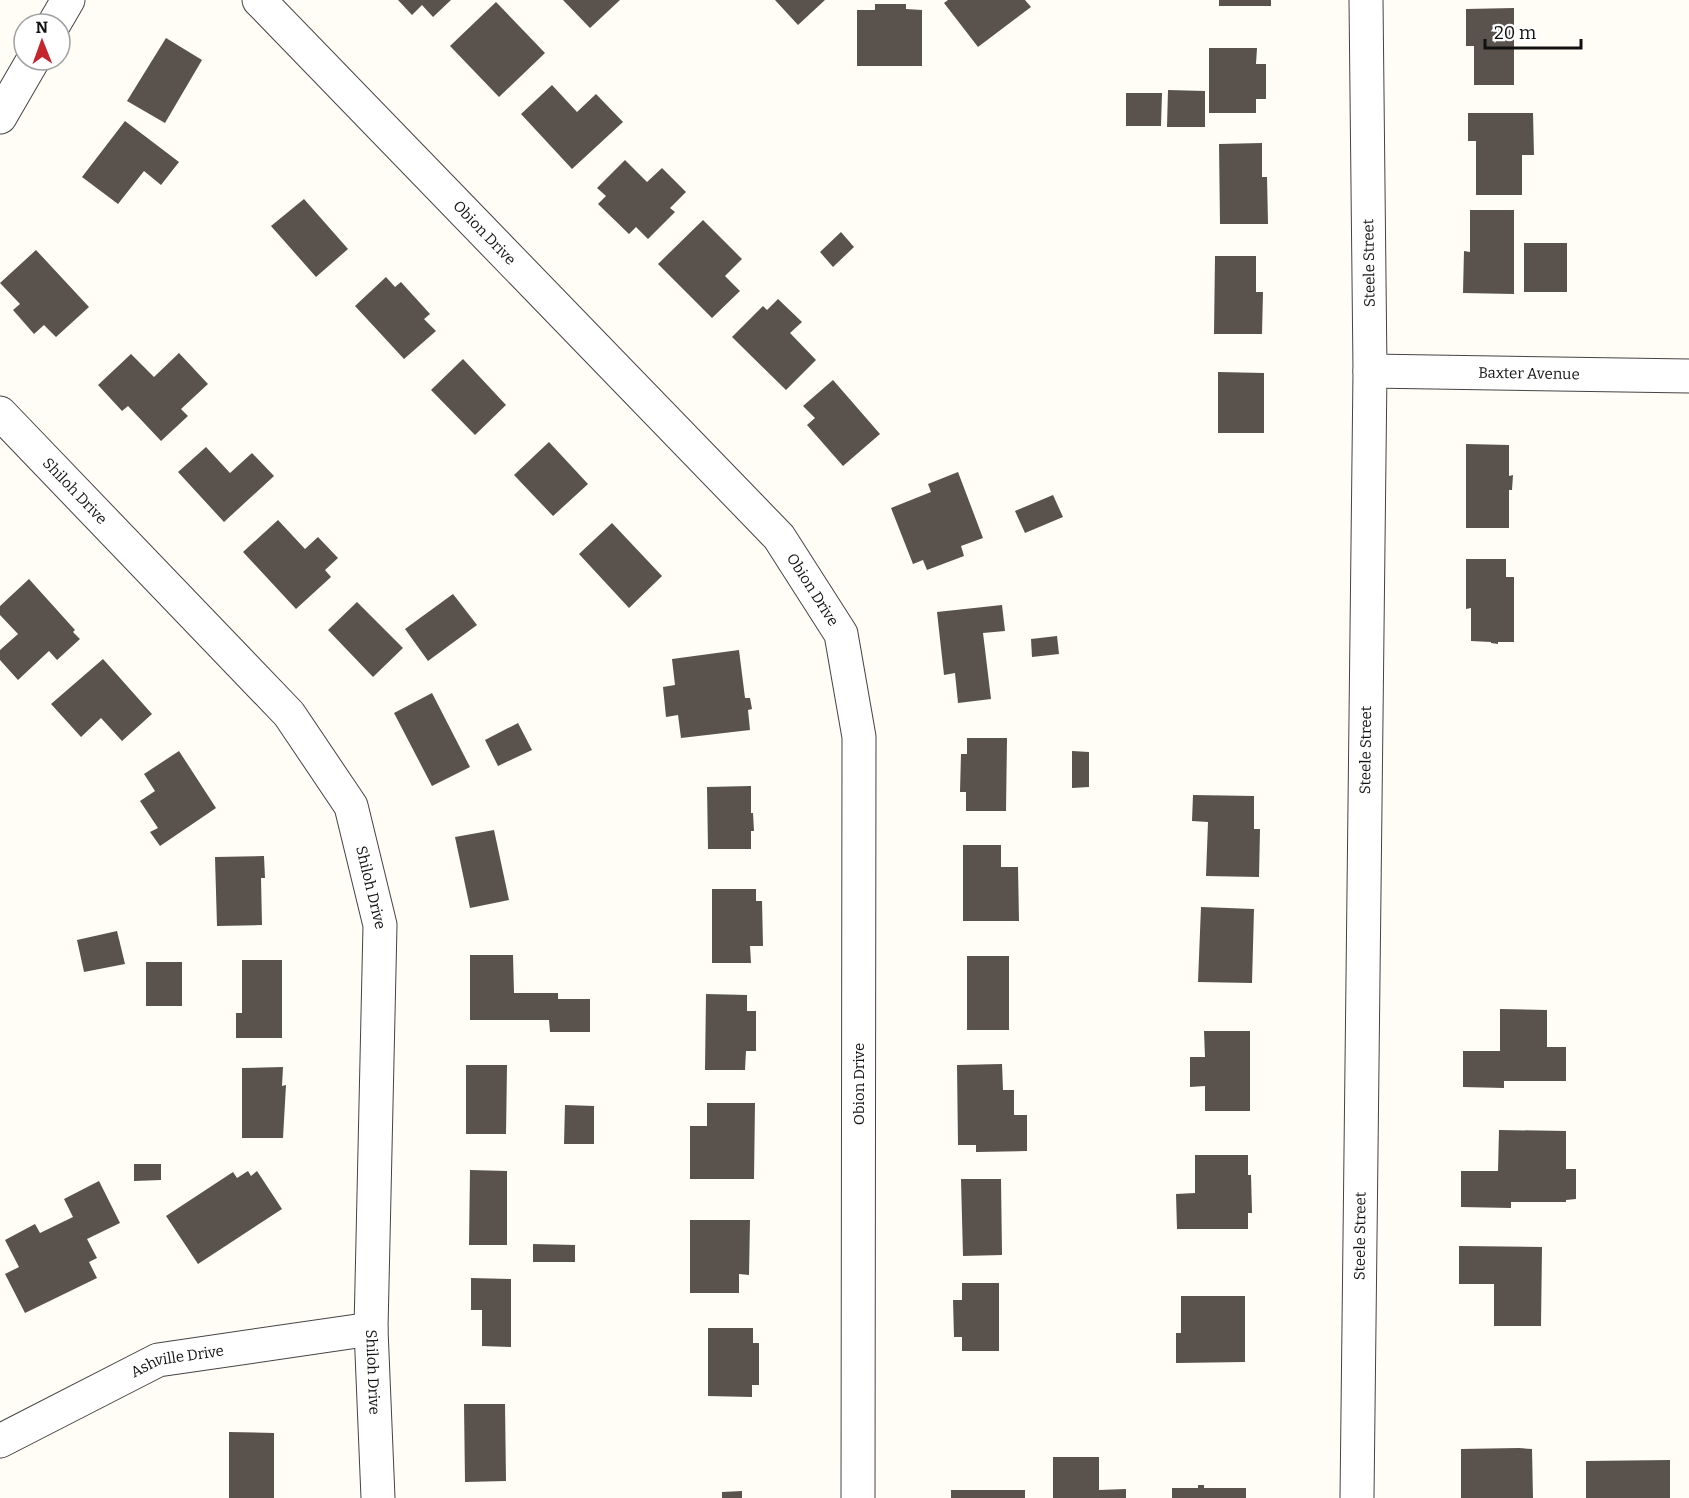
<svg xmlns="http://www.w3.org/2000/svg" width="1689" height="1498" viewBox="0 0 1689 1498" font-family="Bitter,serif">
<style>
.building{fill:#5a524d}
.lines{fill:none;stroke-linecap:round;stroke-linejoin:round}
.minor-casing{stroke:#444;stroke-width:35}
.tertiary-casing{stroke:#444;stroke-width:35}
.minor{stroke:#fff;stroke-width:33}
.tertiary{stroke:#fff;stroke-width:33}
.labels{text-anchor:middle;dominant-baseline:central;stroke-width:6;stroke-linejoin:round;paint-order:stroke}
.street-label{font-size:15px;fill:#111;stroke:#fff}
</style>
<rect width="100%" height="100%" fill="#fffdf5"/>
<g class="building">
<path d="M398 0H451L433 17 422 5 412 15Z"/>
<path d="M563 0H620L590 28Z"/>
<path d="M775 0H825L798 25Z"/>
<path d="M948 0H1025L1031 7 978 47 944 3Z"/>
<rect x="1219" y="0" width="52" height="6"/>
<path d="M496 2 545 53 499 97 450 46Z"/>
<path d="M875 4H906V9L922 10V66H857V10H875Z"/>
<path d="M1514 8V85H1474V46H1466V9Z"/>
<path d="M166 38 202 60 165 123 127 101Z"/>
<path d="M1209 48H1257L1256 64H1266V99H1256V113H1209Z"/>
<path d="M552 85 577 112 596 94 623 122 572 169 521 114Z"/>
<path d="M1168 90 1205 91V127H1167Z"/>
<path d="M1126 93H1162L1161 126H1126Z"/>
<path d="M1468 113H1533L1534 155H1522V195H1476V141H1468Z"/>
<path d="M125 121 179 162 161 185 144 171 118 204 82 177Z"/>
<path d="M1262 143V177H1267L1268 224H1220L1219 144Z"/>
<path d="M625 160 647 182 662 168 686 192 670 208 675 212 648 239 636 227 629 234 598 204 606 196 597 188Z"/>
<path d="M304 199 348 249 316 277 271 226Z"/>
<path d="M1470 210H1514V294L1463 293 1464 251 1470 252Z"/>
<path d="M703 220 742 259 725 276 740 291 712 318 658 264Z"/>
<path d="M841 232 854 247 833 267 820 252Z"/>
<rect x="1524" y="243" width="43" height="49"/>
<path d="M36 250 89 307 56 337 44 325 34 334 13 310 20 304 0 283Z"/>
<path d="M1215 256H1256V292H1263L1262 334H1214Z"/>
<path d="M386 277 395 287 401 282 430 314 424 319 436 331 404 359 355 306Z"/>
<path d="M778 299 802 322 790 333 816 360 786 390 732 337 763 306 767 310Z"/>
<path d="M179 353 208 384 181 409 188 416 161 441 128 406 122 411 98 385 131 354 154 377Z"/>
<path d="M463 359 506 405 475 435 431 390Z"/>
<path d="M1218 372 1264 373V433H1218Z"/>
<path d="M833 380 880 434 843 466 807 425 815 418 803 406Z"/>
<path d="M549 442 588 484 553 516 514 475Z"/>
<path d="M1466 444 1509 445V476L1513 475 1512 490H1509V528H1466Z"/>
<path d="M206 447 230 473 252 453 274 476 224 522 178 472Z"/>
<path d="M958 472 983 538 961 546 964 556 927 570 923 560 913 564 891 508 931 492 928 484Z"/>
<path d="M1053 495 1063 517 1025 533 1015 511Z"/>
<path d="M278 520 305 549 318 537 338 558 325 570 331 577 296 609 243 552Z"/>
<path d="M612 523 662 576 629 608 579 554Z"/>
<path d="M1466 559H1506V577H1514V642H1498V644L1491 643V642L1471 641V608L1466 609Z"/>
<path d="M29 579 75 630 73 632 80 639 57 660 49 651 18 680 0 660V650L18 634 0 615V606Z"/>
<path d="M453 594 477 625 428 661 405 629Z"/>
<path d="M357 602 403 648 373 677 328 630Z"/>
<path d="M1002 605 1005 631 983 633 991 699 958 703 955 673 944 675 937 612Z"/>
<path d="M1057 636 1059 654 1032 657 1031 639Z"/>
<path d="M739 650 745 698H750L752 709 748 710 750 730 681 738 678 715 666 717 663 687 675 685 672 659Z"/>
<path d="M103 659 152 714 122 741 101 718 81 737 51 704Z"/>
<path d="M432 693 470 767 432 786 394 713Z"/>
<path d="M518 723 532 750 498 766 485 740Z"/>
<path d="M967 738H1007L1006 811H966V792H960L961 754H967Z"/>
<path d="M179 751 216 808 160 846 150 832 158 828 140 801 155 791 144 774Z"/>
<path d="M1072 751 1089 752V787L1072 788Z"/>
<path d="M751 786V813H753L754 831H751V849H708L707 787Z"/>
<path d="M1193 795 1254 796V829H1260L1259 877 1206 876 1208 822 1192 821Z"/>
<path d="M494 830 509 900 470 908 455 837Z"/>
<path d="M963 845H1001V867H1018L1019 921H963Z"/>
<path d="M264 856 265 878H261L262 925 217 926 215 857Z"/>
<path d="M712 889H756V901H762L763 946H750L751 963H712Z"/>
<path d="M1201 907 1254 909 1252 983 1198 982Z"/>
<path d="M117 931 125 964 84 972 77 940Z"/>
<path d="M470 955H513L514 993H558V999H590V1032H550L549 1020H470Z"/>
<rect x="967" y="956" width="42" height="74"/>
<path d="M242 960H282V1038H236V1013H242Z"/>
<rect x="146" y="962" width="36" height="44"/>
<path d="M706 994 747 995V1011H756V1051H746L745 1070H705Z"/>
<path d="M1500 1009 1547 1010V1047H1566V1081H1504V1088L1463 1087V1051H1500Z"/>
<path d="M1204 1031H1250V1111H1205V1086L1190 1087V1057H1205Z"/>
<path d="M1002 1064 1003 1090H1014V1115H1027V1151L976 1152V1145H958L957 1065Z"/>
<path d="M466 1065H507L506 1134H466Z"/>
<path d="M283 1067 282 1086 286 1085 283 1138H242V1068Z"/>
<path d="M707 1103H755L754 1179H690V1126H707Z"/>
<path d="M565 1105 594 1106V1144H564Z"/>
<path d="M1499 1130 1566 1131V1169H1576V1199L1566 1200V1202H1511V1208L1461 1207V1171H1498Z"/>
<path d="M1195 1155H1248V1175H1251L1252 1213H1248V1229H1177L1176 1194 1195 1193Z"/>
<path d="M134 1164H161V1180L134 1181Z"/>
<path d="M470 1170 507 1171V1245H469Z"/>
<path d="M248 1171 251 1176 257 1171 282 1209 198 1264 166 1216 233 1172 237 1178Z"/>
<path d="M961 1179H1001L1002 1255 963 1256Z"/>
<path d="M99 1181 120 1223 87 1239 97 1258 89 1262 97 1278 25 1313 5 1274 19 1267 5 1240 35 1224 40 1233 73 1217 64 1199Z"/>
<path d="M690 1220H750L749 1275 739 1274V1293H690Z"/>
<path d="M533 1244 575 1245V1262H533Z"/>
<path d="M1459 1246 1542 1247 1541 1326H1494V1284H1459Z"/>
<path d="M471 1278 511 1279V1347L482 1346V1310H471Z"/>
<path d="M962 1283H999V1351H962V1337H954L953 1300H962Z"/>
<path d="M1181 1296H1245V1362L1176 1363V1333H1181Z"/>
<path d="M708 1328H753V1343H759V1385H752V1397L708 1396Z"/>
<path d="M464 1404H505L506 1481 465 1482Z"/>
<path d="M229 1432 274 1433V1498H229Z"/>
<path d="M1519 1448 1532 1449 1533 1498H1461V1449Z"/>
<path d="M1053 1457H1099V1490L1126 1489V1498H1053Z"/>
<path d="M1670 1460V1498H1586V1461Z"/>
<path d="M1198 1485H1204V1488H1246V1498H1172V1488H1198Z"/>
<rect x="951" y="1490" width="74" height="8"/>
<path d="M742 1491V1498H722V1492Z"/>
</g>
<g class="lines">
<defs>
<g id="minor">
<path id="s1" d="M259 0 779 537 841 634 859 737 858 1498"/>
<path d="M54 24 68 0"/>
<path d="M0 117 33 60"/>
<path id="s2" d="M1370 371 1689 376"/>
<path id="s3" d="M0 413 289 714 351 806 380 925 371 1329 378 1498"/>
<path id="s4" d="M0 1441 158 1360 371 1329"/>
</g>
<g id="tertiary">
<path id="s5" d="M1357 1498 1370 371 1366 0"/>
</g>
</defs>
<use href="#minor" class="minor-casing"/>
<use href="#tertiary" class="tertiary-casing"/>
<use href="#minor" class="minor"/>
<use href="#tertiary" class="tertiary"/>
</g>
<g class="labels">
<g class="street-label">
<text stroke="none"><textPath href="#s1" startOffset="324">Obion Drive</textPath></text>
<text transform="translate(1369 263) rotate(-91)">Steele Street</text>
<text stroke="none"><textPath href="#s2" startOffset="159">Baxter Avenue</textPath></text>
<text stroke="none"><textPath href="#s3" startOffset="108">Shiloh Drive</textPath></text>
<text stroke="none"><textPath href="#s1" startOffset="810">Obion Drive</textPath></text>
<text stroke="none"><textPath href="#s5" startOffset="748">Steele Street</textPath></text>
<text stroke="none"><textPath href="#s3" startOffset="612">Shiloh Drive</textPath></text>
<text transform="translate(859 1084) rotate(-90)">Obion Drive</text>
<text stroke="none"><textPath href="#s5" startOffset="262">Steele Street</textPath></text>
<text stroke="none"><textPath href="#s4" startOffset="196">Ashville Drive</textPath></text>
<text stroke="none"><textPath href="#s3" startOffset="1098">Shiloh Drive</textPath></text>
</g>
</g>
<g transform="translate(42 42) rotate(359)"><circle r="28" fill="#ffffff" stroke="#a0a0a0" stroke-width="1.5"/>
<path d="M0-4.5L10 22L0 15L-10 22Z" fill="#c4262e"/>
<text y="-9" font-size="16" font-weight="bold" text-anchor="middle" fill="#111111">N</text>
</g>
<path d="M1485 39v9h96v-9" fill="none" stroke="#111111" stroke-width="3"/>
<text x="1494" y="39" font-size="18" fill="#111111" stroke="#ffffff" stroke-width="4.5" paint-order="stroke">20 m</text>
</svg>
